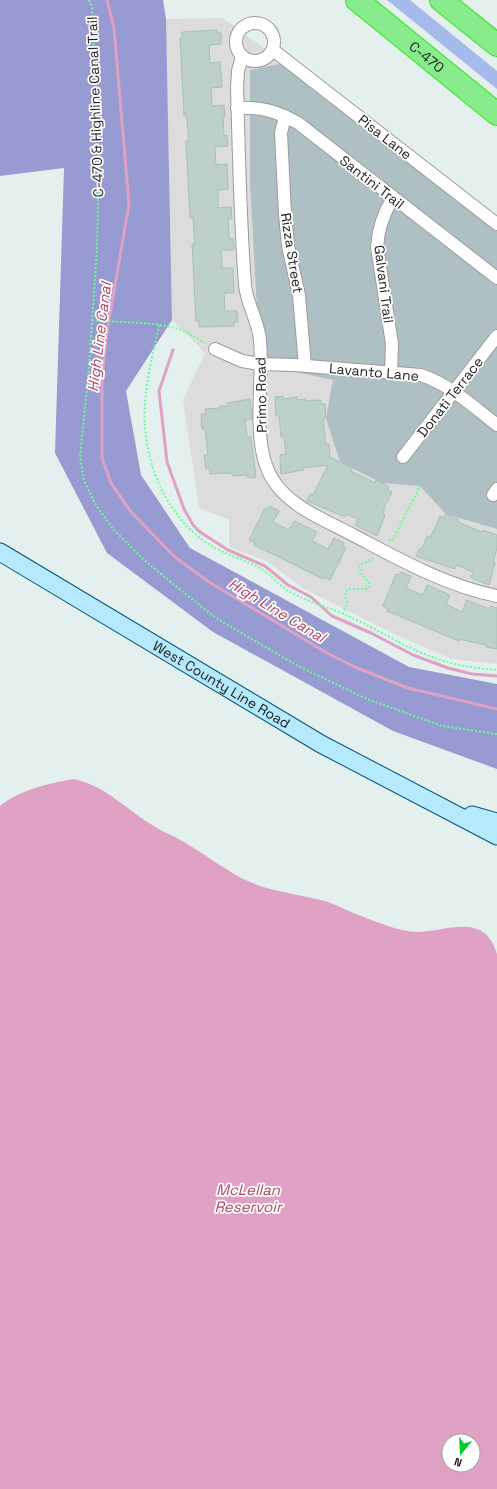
<svg xmlns="http://www.w3.org/2000/svg" width="497" height="1489" viewBox="0 0 497 1489" font-family="'Space Grotesk',sans-serif">
<style>
.residential{fill:#dbdcdb}
.construction{fill:#afc0c5}
.grass{fill:#a7baec}
.forest{fill:#979bd1}
.water{fill:#dfa2c4;fill-rule:evenodd}
.lines{fill:none;stroke-linecap:round;stroke-linejoin:round}
.stream{stroke:#dfa2c4;stroke-width:3}
.building{fill:#bdd0c9;stroke:#a5c2b8}
.street-casing{stroke:#9b9b9b;stroke-width:14}
.secondary-casing{stroke:#00527a;stroke-width:19}
.highway-casing{stroke:#34e21c;stroke-width:24}
.path{stroke:#65ff98;stroke-width:2;stroke-dasharray:2 2;stroke-linecap:butt}
.street{stroke:#fff;stroke-width:12}
.secondary{stroke:#b5e9fc;stroke-width:17}
.highway{stroke:#88eb8c;stroke-width:22}
.labels{text-anchor:middle;dominant-baseline:central;stroke-width:3.5;stroke-linejoin:round;paint-order:stroke}
.street-label{font-size:14px;fill:#1e1e1e;stroke:#fff}
.water-label{font-size:15px;font-style:italic;fill:#b24664;stroke:#fff}
</style>
<rect width="100%" height="100%" fill="#e4f0ee"/>
<path class="residential" d="M223 18 284 63 497 229V664L451 659 390 632 306 590 266 561 229 547V520L199 508 183 400 205 353 172 320 166 19Z"/>
<path class="construction" d="M284 63 497 226V529L446 514 420 486 382 483 340 462 326 418 333 380 260 364 250 182V70Z"/>
<path class="grass" d="M387 0H410L497 71V89Z"/>
<path class="forest" d="M0 0H163L166 19 172 320 126 391 141 475 190 548 409 667 497 684V769L393 731 213 632 107 553 55 453 64 168 0 176Z"/>
<path class="water" d="M74 779C107 787 122 806 149 823 160 831 173 835 184 842 204 854 223 868 243 879 268 891 298 894 325 901 335 904 346 910 356 914 375 921 396 931 417 932 448 932 484 911 497 954V1489H0V806C19 790 50 783 74 779ZM449 1441H473V1465H449Z"/>
<g class="lines">
<g class="stream">
<path d="M107 0 114 28 129 204 107 332 102 377V458L111 483 131 512 175 557 209 582 327 653 357 668 408 688 497 709"/>
<path d="M173 350 159 391 167 462 184 509 193 525 200 532 228 550 265 566 288 585 311 597 332 616 371 633 413 655 448 668 472 674 497 676"/>
</g>
</g>
<g class="building">
<path d="M217 30V33H221V44L209 45 210 63 220 62 222 87 211 88 212 106 224 105 225 116 223 117 224 136 227 135 228 146 215 147 216 165 227 164 228 189 218 190V208L231 207 232 219H228L229 236 230 239H233L234 250H221L222 268H233L234 293H224L225 311H237L238 322H234V326L199 327V321H196L192 244H195L193 217 190 218 186 141H189L187 122 186 115H184L180 38H182V32Z"/>
<path d="M283 396V399L297 397V400L305 399V401L321 400V404H325L326 418 323 419 326 445 329 444 330 457 353 468 351 471 375 483 376 480 389 487 388 490 392 492 385 506 383 514 385 515 377 536 355 525 358 519 346 514 345 517 307 501 311 493 313 495 328 465 303 468 304 470 281 474 280 455 286 454 284 437H281L279 416H276L275 397Z"/>
<path d="M250 399 252 419 245 420 247 437H251L256 477 248 478 247 475 233 476V474L225 473 210 474V469H206L204 455H208L205 429H202L201 414H206L205 409 220 408V406H228V403Z"/>
<path d="M269 506 279 511 273 522 289 530 294 521 317 532 312 541 328 549 334 538 344 543 343 547 346 548 330 580 324 577 323 579 287 561 254 545 255 543 249 540 265 508 267 509Z"/>
<path d="M446 514 459 520 458 522 482 532 483 530 497 535V548L493 562 495 563 489 585 471 578 473 572 456 565 455 569 416 556 420 548 422 549 427 536 430 537 434 530 440 516 444 518Z"/>
<path d="M401 572 411 576 406 588 423 595 427 585 450 595 446 604 462 612 467 600 489 609 490 606 497 608V649L486 647V645L459 639V641L387 611 388 609 383 606 396 574 399 575Z"/>
</g>
<g class="lines">
<defs>
<g id="street">
<circle cx="255" cy="42" r="19"/>
<path d="M273 50 497 224"/>
<path d="M242 57 238 71 237 88C239 154 240 220 245 285 247 305 259 322 260 341 264 381 250 445 273 480 290 507 325 520 353 535 399 559 446 586 497 596"/>
<path d="M237 108C262 107 276 111 298 123L497 278"/>
<path d="M285 116 281 133 285 214 288 246 299 295 305 366"/>
<path d="M215 349 242 361 260 364 294 365 421 375C450 385 473 406 497 425"/>
<path d="M391 373 392 344 377 247C378 228 383 214 393 198"/>
<path d="M403 457 497 336"/>
<path d="M493 495 497 489"/>
</g>
<g id="secondary">
<path id="s1" d="M0 552 321 744 497 836"/>
<path d="M472 815 497 822"/>
</g>
<g id="highway">
<path id="s2" d="M357 0 497 114"/>
<path d="M441 0 497 45"/>
</g>
</defs>
<use href="#street" class="street-casing"/>
<use href="#secondary" class="secondary-casing"/>
<use href="#highway" class="highway-casing"/>
<g class="path">
<path d="M89 0 92 7 99 157 97 249 88 380 80 456 84 481 96 505 113 529 144 560 173 584 216 618 296 665 367 699 442 726 497 734"/>
<path d="M92 320C119 323 149 321 175 328 186 331 195 337 205 343"/>
<path d="M159 325C154 350 147 376 145 402 141 453 162 511 204 541 221 553 240 558 258 567 269 573 277 583 287 590 305 601 328 607 348 616 378 629 406 649 438 659 457 666 477 668 497 670"/>
<path d="M389 540 392 541 420 486"/>
<path d="M343 614 347 603 345 592 349 589H368L369 583 361 573 359 566 373 558"/>
</g>
<use href="#street" class="street"/>
<use href="#secondary" class="secondary"/>
<use href="#highway" class="highway"/>
</g>
<g class="labels">
<g class="street-label">
<text stroke="none"><textPath href="#s2" startOffset="90">C-470</textPath></text>
<text transform="translate(95 107) rotate(-92)">C-470 &amp; Highline Canal Trail</text>
<text transform="translate(385 137) rotate(38)">Pisa Lane</text>
<text transform="translate(372 182) rotate(38)">Santini Trail</text>
<text transform="translate(292 253) rotate(81)">Rizza Street</text>
<text transform="translate(384 284) rotate(83)">Galvani Trail</text>
<text transform="translate(374 372) rotate(5)">Lavanto Lane</text>
<text transform="translate(261 395) rotate(-91)">Primo Road</text>
<text transform="translate(450 397) rotate(-52)">Donati Terrace</text>
<text stroke="none"><textPath href="#s1" startOffset="258">West County Line Road</textPath></text>
</g>
<g class="water-label">
<text transform="translate(99 337) rotate(-83)">High Line Canal</text>
<text transform="translate(277 610) rotate(31)">High Line Canal</text>
<text x="248" y="1189">McLellan<tspan x="248" dy="17">Reservoir</tspan></text>
</g>
</g>
<g transform="translate(461 1453) rotate(198)"><circle r="19" fill="#ffffff" stroke="#a5a5a5"/>
<path d="M0-3L7 15L0 10L-7 15Z" fill="#00cc2e"/>
<text y="-6" font-size="11" font-weight="bold" text-anchor="middle" fill="#1e1e1e">N</text>
</g>
</svg>
